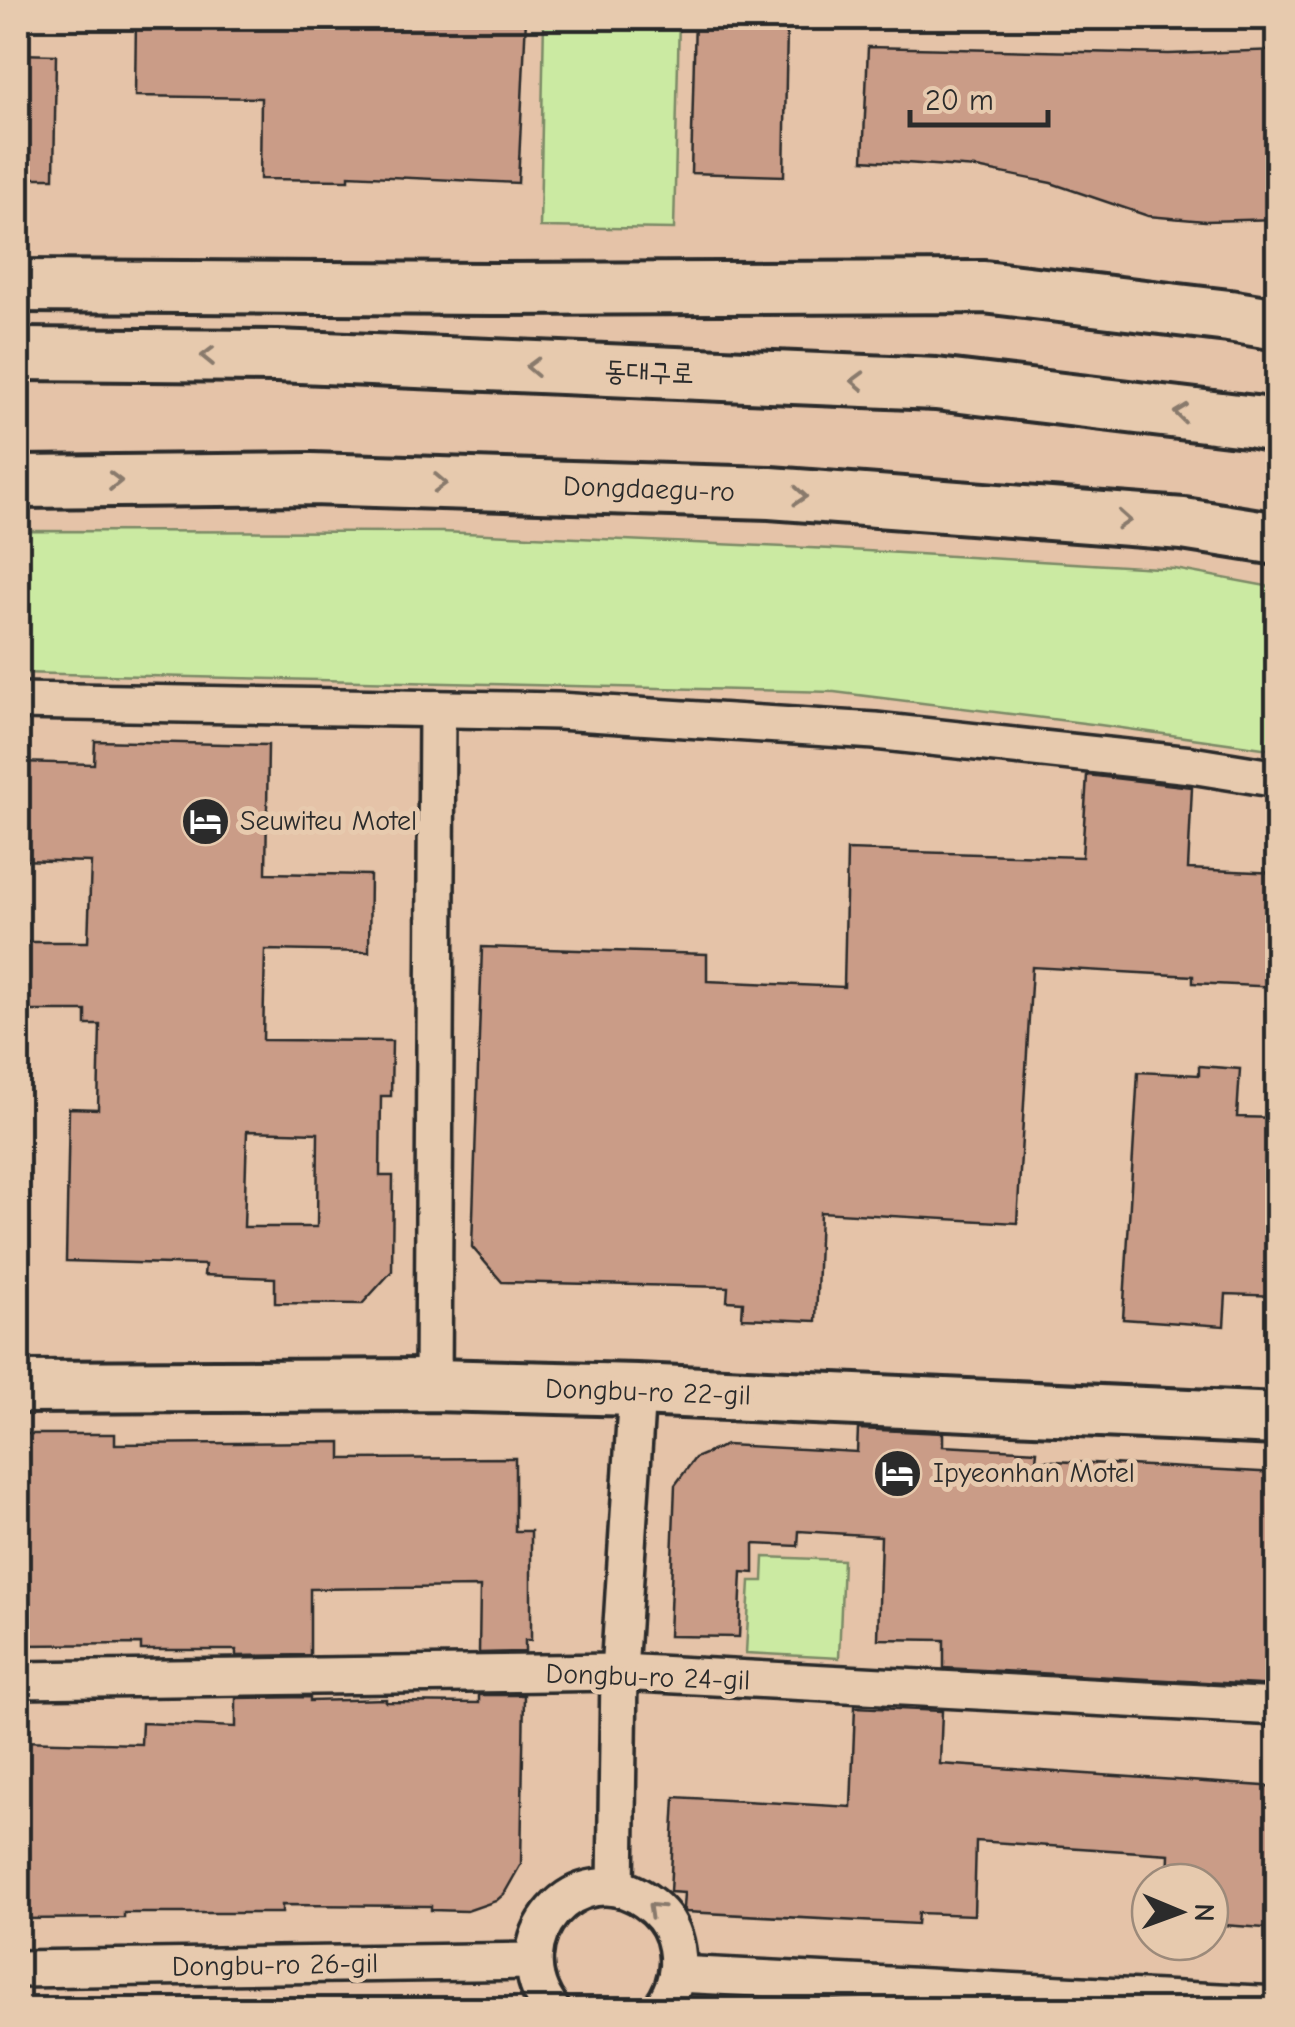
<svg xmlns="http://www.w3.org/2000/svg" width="1295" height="2027" viewBox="0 0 1295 2027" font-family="'Comic Neue','Poor Story',sans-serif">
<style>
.green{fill:#cbeaa2;stroke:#7b8a66;stroke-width:2.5}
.building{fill:#ca9c87;stroke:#2b2b2b;stroke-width:2.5;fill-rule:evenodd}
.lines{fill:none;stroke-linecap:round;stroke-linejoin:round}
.street-casing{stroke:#2b2b2b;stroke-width:42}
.secondary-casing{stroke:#2b2b2b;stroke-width:58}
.street{stroke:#e7caae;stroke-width:35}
.secondary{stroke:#e7caae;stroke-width:50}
.oneway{stroke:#897a6c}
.labels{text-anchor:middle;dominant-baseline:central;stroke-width:10;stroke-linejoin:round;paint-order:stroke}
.street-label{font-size:28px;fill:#2b2b2b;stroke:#e7caae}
.poi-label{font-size:28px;fill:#2b2b2b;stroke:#e7caae;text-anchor:start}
</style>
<rect width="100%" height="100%" fill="#e5c3a8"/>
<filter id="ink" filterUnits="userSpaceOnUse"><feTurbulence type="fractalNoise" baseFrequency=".01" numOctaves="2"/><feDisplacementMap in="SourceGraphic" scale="20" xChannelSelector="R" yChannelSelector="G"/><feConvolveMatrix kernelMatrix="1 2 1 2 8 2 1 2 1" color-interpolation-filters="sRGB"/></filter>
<g filter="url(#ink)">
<g class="green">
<path d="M544 18H679L674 229 540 227Z"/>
<path d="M18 531 442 532 832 549 1175 569 1277 588V750L1100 725 834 692 18 673Z"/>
<path d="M764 1557 843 1560 839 1658 746 1653 750 1581H763Z"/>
</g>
<g class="building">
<path d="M136 18H526L518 183 349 175V180L260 179 261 98 135 96Z"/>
<path d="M695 18H770L769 28H787L784 176 691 173Z"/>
<path d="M868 47 1169 54 1278 50V219L1205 221 1148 216 1051 183 977 168 863 160Z"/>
<path d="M18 54 56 55 54 178H18Z"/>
<path d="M95 741 268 745 266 873 370 875 369 952 265 950 263 1040 392 1041 391 1096H381L380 1176H393L392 1271 362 1304 275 1303V1278L204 1275 205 1265 66 1261 69 1108 98 1109 100 1025H86V1011H18V942H88L91 862 18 860V762L94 764ZM247 1131 318 1133 317 1227H244Z"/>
<path d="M1087 775 1192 787 1188 869 1278 873V987L1193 983V976L1032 967 1017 1223 820 1212 816 1321 742 1318 743 1302 727 1301 728 1287 502 1282 472 1247 482 947 707 954V981L844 987 847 850 1082 857Z"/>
<path d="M1199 1066 1240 1069 1237 1117 1278 1118V1296L1226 1294 1224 1326 1123 1319 1138 1072 1199 1075Z"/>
<path d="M858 1429 943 1433V1446L1037 1451 1036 1460 1278 1473V1686L944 1668V1640L878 1639 881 1536 799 1531 798 1546 754 1544V1573L742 1572 739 1637 669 1636 675 1485 695 1458 726 1445 857 1452Z"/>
<path d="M18 1434H115V1444L341 1442V1459L515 1458V1531H531V1640H525V1652L479 1653 480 1587 310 1589V1655L236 1656V1650H141V1644L18 1645Z"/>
<path d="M479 1695H524L521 1864 504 1894 496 1901 467 1911 431 1910V1906L282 1905V1913H124V1918L18 1919V1741L141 1744 142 1723 236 1727V1698L310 1697V1701L386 1699V1702L479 1703Z"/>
<path d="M855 1707 942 1711 940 1764 1278 1787V1929L1210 1924V1882H1168L1169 1854 976 1841 974 1915 918 1913 917 1924 686 1912 683 1908 684 1893 670 1892 675 1797 851 1807Z"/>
</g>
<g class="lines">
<defs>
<g id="street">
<path d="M18 701 558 711 875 731 1191 765 1278 779"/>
<path d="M433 1385 437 709"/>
<path d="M18 1680 619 1672 1278 1707"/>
<path d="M616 1888 619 1672 637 1390"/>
<path d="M18 1969 533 1961"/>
<path d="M677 1974 1278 2005"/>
<path d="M552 2010C498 1941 578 1852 646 1901 659 1910 669 1921 674 1937 682 1963 677 1988 660 2010"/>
</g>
<g id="secondary">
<path d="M18 286 491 289 984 287 1229 316 1278 324"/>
<path d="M18 354 277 356 936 384 1255 422 1278 427"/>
<path d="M18 482 311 479 770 493 1183 524 1278 539"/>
<path d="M18 1387 433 1385 637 1390 1278 1419"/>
</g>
</defs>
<use href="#street" class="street-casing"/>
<use href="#secondary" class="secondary-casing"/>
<use href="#street" class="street"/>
<use href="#secondary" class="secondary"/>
</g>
<defs><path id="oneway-chevron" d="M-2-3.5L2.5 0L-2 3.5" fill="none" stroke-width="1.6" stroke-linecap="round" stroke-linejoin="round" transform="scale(2.5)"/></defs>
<g class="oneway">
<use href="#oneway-chevron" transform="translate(208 356) rotate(-179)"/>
<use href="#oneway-chevron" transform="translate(533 367) rotate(-178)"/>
<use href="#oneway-chevron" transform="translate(858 381) rotate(-178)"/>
<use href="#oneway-chevron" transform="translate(1181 413) rotate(-173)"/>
<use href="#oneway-chevron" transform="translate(115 481) rotate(-1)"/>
<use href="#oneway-chevron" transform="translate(440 483) rotate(2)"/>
<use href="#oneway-chevron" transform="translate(800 496) rotate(4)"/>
<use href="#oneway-chevron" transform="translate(1124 520) rotate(4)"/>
<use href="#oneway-chevron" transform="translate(654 1909) rotate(-136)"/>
</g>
</g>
<defs>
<symbol id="hotel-disc" viewBox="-11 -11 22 22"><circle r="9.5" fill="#2b2b2b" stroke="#e7caae"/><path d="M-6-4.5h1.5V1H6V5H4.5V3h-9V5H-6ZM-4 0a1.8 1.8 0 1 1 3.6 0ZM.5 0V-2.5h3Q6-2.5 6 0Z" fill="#fff"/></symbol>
</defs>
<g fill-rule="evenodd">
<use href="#hotel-disc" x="178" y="794" width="55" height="55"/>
<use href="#hotel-disc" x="870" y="1446" width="55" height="55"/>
</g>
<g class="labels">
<g class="street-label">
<text transform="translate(649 372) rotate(2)">동대구로</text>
<text transform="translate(649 489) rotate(2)">Dongdaegu-ro</text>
<text transform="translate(648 1392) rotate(2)">Dongbu-ro 22-gil</text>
<text transform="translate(648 1677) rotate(2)">Dongbu-ro 24-gil</text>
<text transform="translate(275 1965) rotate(-1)">Dongbu-ro 26-gil</text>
</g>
<g class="poi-label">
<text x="240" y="821">Seuwiteu Motel</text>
<text x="933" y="1473">Ipyeonhan Motel</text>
</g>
</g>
<rect width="1295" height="2027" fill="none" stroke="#e7caae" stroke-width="60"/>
<rect x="30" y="30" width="1235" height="1967" fill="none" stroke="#2b2b2b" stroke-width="4" filter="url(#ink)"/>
<g transform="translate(1180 1912) rotate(91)"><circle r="48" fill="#e7caae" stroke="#9c8a7a" stroke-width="2.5"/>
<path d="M0-8L18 38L0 25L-18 38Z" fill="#2b2b2b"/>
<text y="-15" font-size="28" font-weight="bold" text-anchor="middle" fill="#2b2b2b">N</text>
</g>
<path d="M910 110v15h138v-15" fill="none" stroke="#2b2b2b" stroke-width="5"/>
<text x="925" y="110" font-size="30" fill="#2b2b2b" stroke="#e7caae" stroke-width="8" paint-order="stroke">20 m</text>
</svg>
